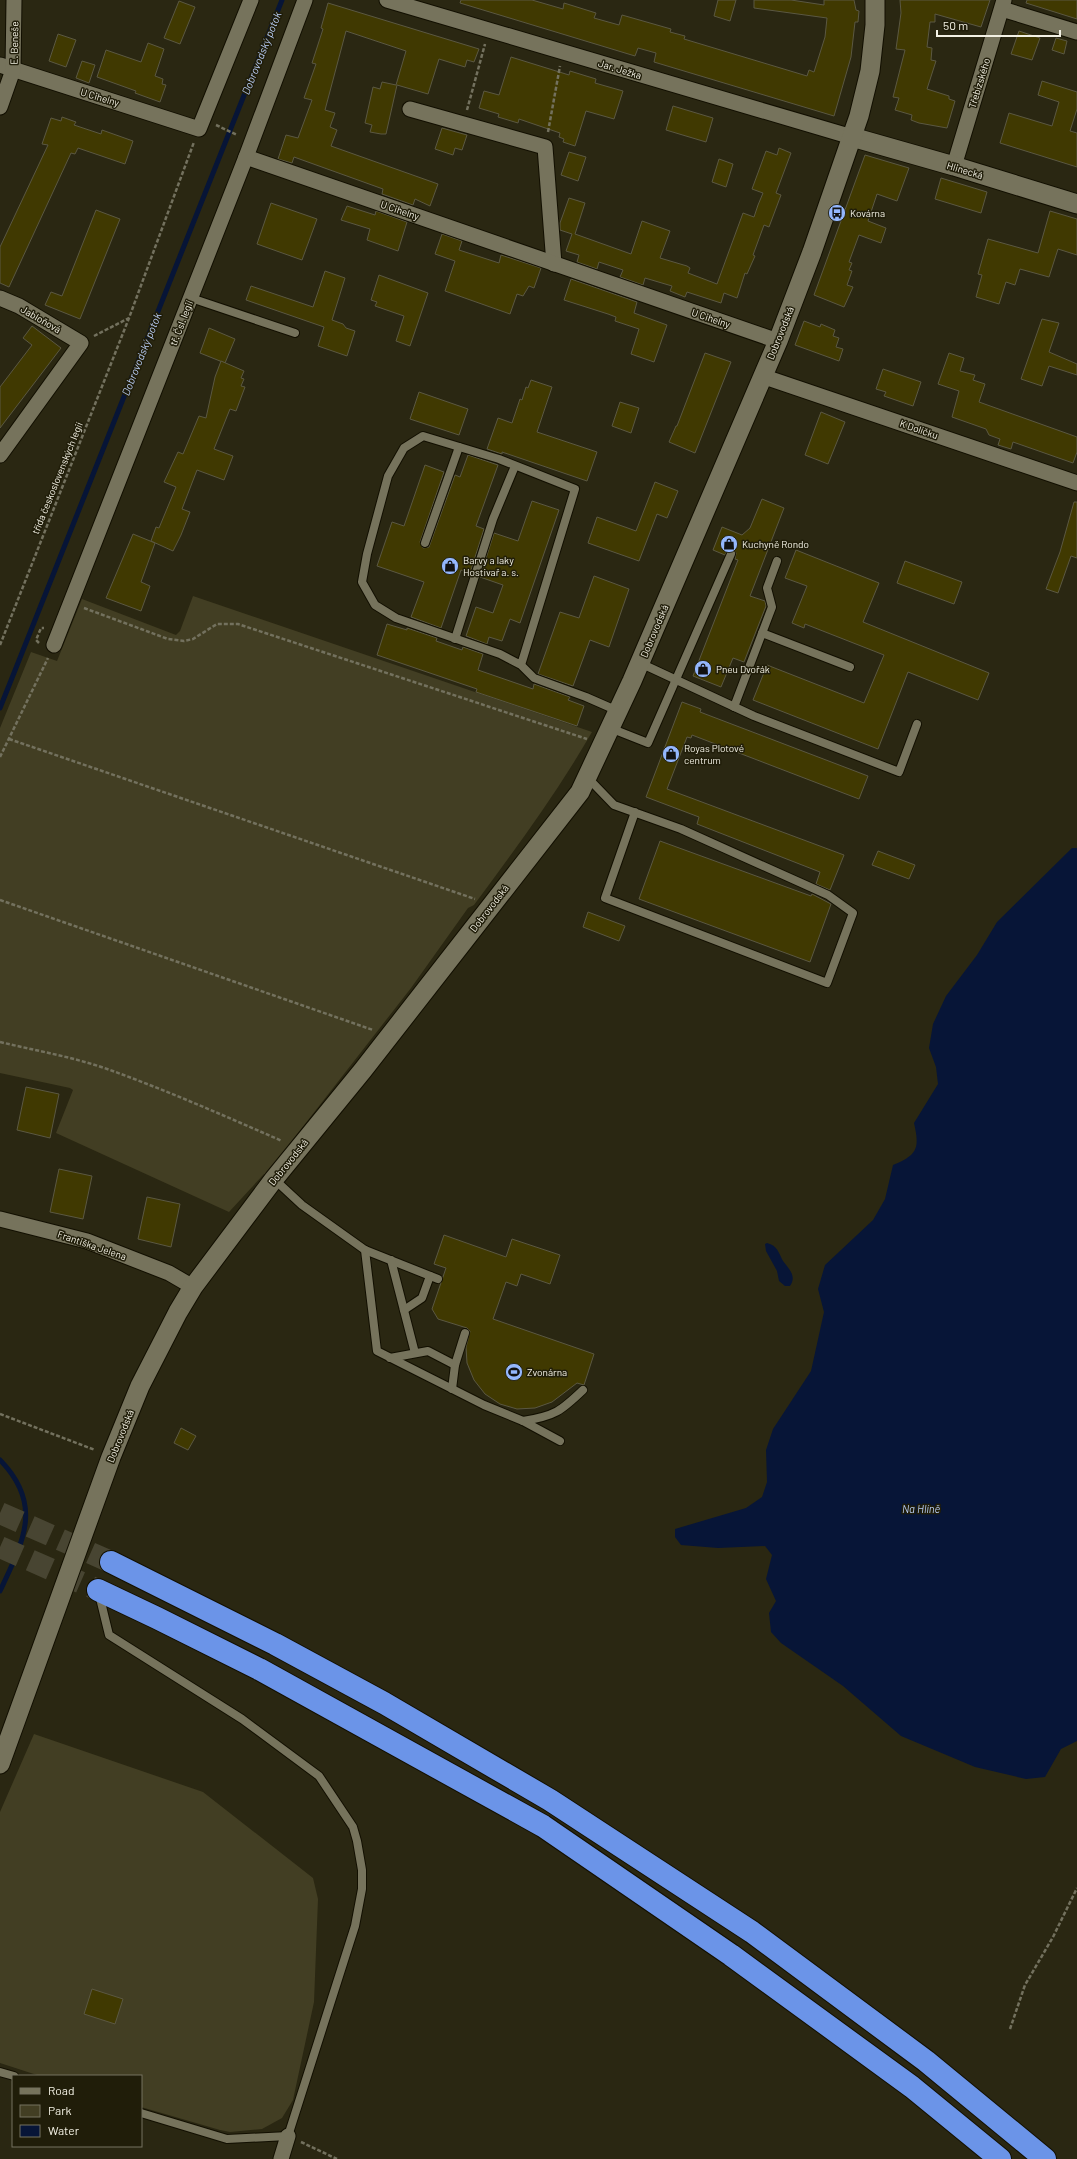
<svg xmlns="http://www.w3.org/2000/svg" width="1077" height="2159" viewBox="0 0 1077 2159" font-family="Barlow,sans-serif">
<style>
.green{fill:#423e23}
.water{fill:#071537}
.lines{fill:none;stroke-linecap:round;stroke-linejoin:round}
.stream{stroke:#071537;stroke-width:5}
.building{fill:#403901;stroke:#5b5842}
.motorway-tunnel{stroke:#484532;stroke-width:22;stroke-dasharray:22 11;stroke-linecap:butt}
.service-casing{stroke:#120f00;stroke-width:10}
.minor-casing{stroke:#120f00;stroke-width:17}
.tertiary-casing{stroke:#120f00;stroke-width:21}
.motorway-casing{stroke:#120f00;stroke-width:24}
.path{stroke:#73715e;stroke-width:2.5;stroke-dasharray:4 2;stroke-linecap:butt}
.service{stroke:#76735c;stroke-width:8}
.minor{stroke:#76735c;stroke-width:15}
.tertiary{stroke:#76735c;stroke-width:19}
.motorway{stroke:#6b94e8;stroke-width:22}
.labels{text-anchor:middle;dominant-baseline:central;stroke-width:3;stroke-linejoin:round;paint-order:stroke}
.street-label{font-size:10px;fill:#f3f1e4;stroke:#201d09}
.poi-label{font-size:10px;fill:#f3f1e4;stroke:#201d09;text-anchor:start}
.water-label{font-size:11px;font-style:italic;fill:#b7cbf3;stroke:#201d09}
</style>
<rect width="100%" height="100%" fill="#2a2712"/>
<g class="green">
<path d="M193 596 592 732C557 793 516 848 474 905L468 908 411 988 266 1174H264L229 1212 56 1133 73 1090 70 1088 0 1073V728L31 652 57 661 82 599 176 635 180 631Z"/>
<path d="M34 1734 203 1792 313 1878 318 1899 314 2002 293 2100 282 2118 262 2129 230 2132 220 2130 141 2107V2076H40L0 2063V1812Z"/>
</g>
<g class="water">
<path d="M1072 848H1077V1741L1061 1749 1045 1777 1026 1779 975 1767 901 1736 843 1686 781 1643 771 1632 769 1613 776 1601 766 1579 772 1555 765 1546 718 1548 681 1545 675 1537V1529L746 1508 762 1497 767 1482 766 1450 773 1429 811 1371 824 1312 818 1289 825 1265 873 1220 885 1199 893 1165C917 1155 920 1149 914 1123L938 1084 936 1067 929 1048 933 1024 946 996 977 955 997 922Z"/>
<path d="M767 1243C778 1246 778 1252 783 1261 789 1269 797 1276 790 1286H785L779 1281 777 1271 766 1251 765 1244Z"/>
</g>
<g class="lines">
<g class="stream">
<path d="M0 708 282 0"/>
<path d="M0 1460C44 1505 23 1542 0 1591"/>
</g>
</g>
<g class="building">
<path d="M461 0H532L563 9 564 3 596 13 594 18 619 25 622 15 671 29 670 32 685 36 684 39 807 76 809 70 814 72 825 37 827 18 754 8V0H791L824 5V0H854L856 10 859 11 858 22H855L851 57 834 116 654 62 656 53 638 48 635 56 460 3Z"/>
<path d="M718 0H736L730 21 714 16Z"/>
<path d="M900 0H990L981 27 935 14V22H930L927 47 932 48 931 60 936 61 927 89 949 96V99L955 101 947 128 919 123 911 120 912 115 895 110 899 98 893 97 905 50 896 49 901 13Z"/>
<path d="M1027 0H1077V19L1026 3Z"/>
<path d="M179 1 195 7 180 44 164 38Z"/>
<path d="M328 3 479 49 474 62 467 60 465 67 439 59 428 94 397 85 386 134H381L370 132 372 125 365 123 373 87 380 89 382 82 396 85 406 51 346 31 325 110 335 113 330 127 337 130 331 146 438 184 430 206 415 199 413 205 382 194 383 189 294 157 292 163 278 159 286 135 298 138 312 100 304 98 316 64 312 63 323 29 321 28Z"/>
<path d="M1019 31 1040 38 1032 60 1011 54Z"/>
<path d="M58 34 76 40 66 67 49 61Z"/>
<path d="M1056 38 1067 41 1064 54 1052 50Z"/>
<path d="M148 43 164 49 155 76 163 79 162 84 166 85 160 102 135 93 136 91 97 77 106 50 141 62Z"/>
<path d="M511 57 569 75 570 71 596 79 595 83 623 91 614 119 586 111 575 146 563 142 564 139 559 137 560 133 519 119 518 123 498 117 499 114 479 108 484 91 499 95Z"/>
<path d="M82 61 95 65 89 83 76 78Z"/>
<path d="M1042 81 1077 92V109L1070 131 1077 133V167L1000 143 1009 113 1052 126 1059 102 1038 95Z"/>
<path d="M673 106 713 118 706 142 666 130Z"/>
<path d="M62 117 76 122 74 125 101 134 102 130 133 141 125 164 78 148 75 154 71 153 9 287 0 283V247L48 145 42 144 51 118 61 121Z"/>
<path d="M442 128 467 135 462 150 455 148 453 155 435 149Z"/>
<path d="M779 148 791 153 776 193 781 195 769 227 764 225 753 255 755 256 747 274 745 273 737 298 724 293 721 303 687 292 685 297 670 291 672 286 645 278 643 285 620 277 623 270 599 262 597 269 577 262 579 255 566 251 572 234 560 230V223L569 198 585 203 575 234 631 254 642 221 670 231 660 258 687 266 690 268 688 273 717 284 743 213 754 217 758 205 763 193 752 189 766 151 777 155Z"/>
<path d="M569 152 586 157 578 181 561 175Z"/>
<path d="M865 155 909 168 897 201 877 194 868 221 886 228 881 243 859 235 849 262 852 263 849 270 852 271 847 285 853 287 844 307 814 295Z"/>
<path d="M719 159 733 164 726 187 712 182Z"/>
<path d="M941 178 987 192 981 213 935 199Z"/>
<path d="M271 203 317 219 302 260 257 244Z"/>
<path d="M347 206 375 215 376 211 407 222 398 251 367 240 370 229 341 220Z"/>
<path d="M96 210 120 219 80 319 45 305 51 292 62 296Z"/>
<path d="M1050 211 1077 219V255L1058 249 1049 277 1020 269 1015 285 1006 282 999 304 976 297 982 275 978 274 988 239 1038 253Z"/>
<path d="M442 234 462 241 459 250 499 263 501 255 541 268 534 288 529 286 523 296 517 294 510 314 445 291 455 261 435 254Z"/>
<path d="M325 271 345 278 332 320 343 324 346 328 355 331 347 356 318 346 324 327 246 300 251 286 313 307Z"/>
<path d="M379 275 428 293 410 346 396 341 404 316 375 306 377 302 371 300Z"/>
<path d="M571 279 637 302 634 313 667 325 654 362 631 354 639 329 615 321 616 317 608 314 564 300Z"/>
<path d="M1042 319 1059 323 1049 352 1077 364V375L1049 366 1042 386 1021 379Z"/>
<path d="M804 321 820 327 821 324 835 330 833 336 839 338 836 347 843 349 839 361 795 345Z"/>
<path d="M32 326 61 348 0 428V387L32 345 23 338Z"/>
<path d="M209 328 235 339 225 363 200 353Z"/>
<path d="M705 353 731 362 695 453 669 442 676 426H677Z"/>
<path d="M949 353 964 358 960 371 975 375 973 380 985 384 979 402 1077 437V452L1073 463 1013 442 1011 449 998 445 1000 439 989 435 986 429 952 417 959 391 938 384Z"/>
<path d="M221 361 244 371 241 378 244 379 241 386 245 387 236 411 230 409 214 449 233 456 224 480 197 470 182 509 190 512 181 535 173 551 151 541 156 527 159 528 176 487 164 482 178 452 183 454 199 416 206 418 215 377Z"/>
<path d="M883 369 921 382 913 406 884 396 886 392 876 389Z"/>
<path d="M531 380 552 387 537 432 597 452 587 481 502 452V454L487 449 498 418 512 423 520 399 522 400 526 387 528 388Z"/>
<path d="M419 392 468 409 459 435 410 419Z"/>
<path d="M620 402 639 408 631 433 612 426Z"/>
<path d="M821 412 845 422 828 464 805 455Z"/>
<path d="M468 455 498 465 476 526 484 529 470 573 461 570 441 628 411 617 424 582 377 566 392 522 404 526 425 465 444 472 420 542 423 548 429 547 455 475 460 477Z"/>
<path d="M655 482 678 491 667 518 657 514 639 561 588 543 597 517 636 531Z"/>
<path d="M762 499 784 508 750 596 765 601 766 606 744 662 733 658 721 687 693 676 738 560 735 559 736 553 733 549H728L725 555 713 550 722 527 742 535 750 528Z"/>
<path d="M532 501 559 510 520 623 510 619 502 641 489 637 487 644 466 636 476 607 493 613 503 585 480 577 494 533 518 541Z"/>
<path d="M1074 502H1077V558L1071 556 1058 593 1046 589 1060 552Z"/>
<path d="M133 534 155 543 141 582 150 586 141 611 106 598Z"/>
<path d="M796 550 879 583 863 622 989 673 978 700 908 672 878 749 753 700 767 665 864 703 884 655 805 624 804 628 792 623 807 586 785 578Z"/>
<path d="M905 561 962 582 954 604 897 583Z"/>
<path d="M594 576 629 589 609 647 590 640 573 686 538 674 560 612 579 618Z"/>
<path d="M387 624 407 630V628L437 638 436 641 462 650 463 647 483 654 478 670 533 689 534 684 570 697 568 700 584 706 577 726 476 692 477 689 377 655Z"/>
<path d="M682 702 701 709 700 712 868 776 859 799 692 735 691 738 687 737 667 789 844 855 830 890 816 884 820 872 697 824 699 817 646 797Z"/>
<path d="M660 841 811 896 812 894 831 904 810 962 639 899Z"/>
<path d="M878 851 915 865 909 879 872 865Z"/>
<path d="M588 912 625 926 619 941 583 927Z"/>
<path d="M26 1087 59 1094 50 1138 17 1130Z"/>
<path d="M59 1169 92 1176 83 1219 50 1212Z"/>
<path d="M147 1197 180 1204 171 1247 138 1239Z"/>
<path d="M444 1235 506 1257 512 1239 560 1255 550 1284 521 1274 517 1286 506 1282 493 1319 594 1354 584 1385 577 1383 552 1402 535 1408 517 1409 500 1404 485 1394 474 1380 467 1363 466 1347 470 1331 467 1328 438 1319 432 1309 446 1268 434 1264Z"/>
<path d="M181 1428 196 1436 188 1450 174 1443Z"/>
<path d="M92 1989 123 1999 115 2024 84 2014Z"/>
</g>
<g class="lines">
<g class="motorway-tunnel">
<path d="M0 1513 111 1562"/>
<path d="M0 1547 98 1590"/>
</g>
<defs>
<g id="service">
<path d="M191 298 295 333"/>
<path d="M425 543 459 447"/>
<path d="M762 633 850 667"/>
<path d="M455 639 493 519 515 466"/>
<path d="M640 663 754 716 899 772 917 724"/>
<path d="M521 665 500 654 396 618 375 605 362 582 367 554 388 476 404 448 423 436 499 459 575 489 521 665 534 678 586 697 618 711"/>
<path d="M734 707 772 607 767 588 777 561"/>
<path d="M610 728 648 743 731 554"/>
<path d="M587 777 614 805 681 829 828 895 853 913 827 983 605 898 635 812"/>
<path d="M274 1179 302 1205 365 1250 438 1279"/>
<path d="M365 1250 377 1351 484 1405 523 1421 560 1441"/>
<path d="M391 1260 415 1353"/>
<path d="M404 1310 422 1298 430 1276"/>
<path d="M390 1358 428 1351 455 1365"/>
<path d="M452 1389 455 1365 465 1333"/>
<path d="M523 1421C555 1416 561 1411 583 1390"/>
<path d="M99 1594 109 1635 242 1719 319 1776 353 1827 357 1841 362 1870V1889L355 1926 288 2136 227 2139 141 2113"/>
<path d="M0 2072 14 2076"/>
</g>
<g id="minor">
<path d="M387 0 852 137"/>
<path d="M1002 9 1077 32"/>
<path d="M0 65 199 129 251 0"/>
<path d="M0 107 13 70 14 0"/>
<path d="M410 109 545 147 554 264"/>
<path d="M246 157 778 341"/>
<path d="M954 166 1004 0"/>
<path d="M0 298 19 306 81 343 0 455"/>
<path d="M762 376 1077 483"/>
<path d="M54 645 246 157 305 0"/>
<path d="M0 1219 87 1241 169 1273 193 1287"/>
<path d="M281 2159 288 2136"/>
</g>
<g id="tertiary">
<path d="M852 137 954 166 1077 204"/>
<path d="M0 1764 111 1457 140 1386 178 1312 193 1287 274 1179 363 1070 580 792 632 681 778 341 812 252 859 116 870 71 875 25V0"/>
</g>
<g id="motorway">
<path d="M111 1562 275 1644 384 1703 550 1800 752 1932 926 2061 1045 2159"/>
<path d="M98 1590 157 1618 259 1669 543 1826 731 1955 912 2087 1000 2159"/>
</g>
</defs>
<use href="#service" class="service-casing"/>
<use href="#minor" class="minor-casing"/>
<use href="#tertiary" class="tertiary-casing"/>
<use href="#motorway" class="motorway-casing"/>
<g class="path">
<path d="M467 110 485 44"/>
<path d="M216 125 237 135"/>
<path d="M548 132 560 66"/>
<path d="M94 336 129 318"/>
<path d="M84 608 168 639 184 641 193 639 217 624H238L587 739"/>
<path d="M39 643 36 640 41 628H44"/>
<path d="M0 645 129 318 194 142"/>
<path d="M9 739 475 899"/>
<path d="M0 757 48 658"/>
<path d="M0 900 373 1030"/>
<path d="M0 1042C37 1051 74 1057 110 1070 168 1091 225 1116 282 1141"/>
<path d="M0 1414 95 1450"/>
<path d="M1010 2029 1025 1985 1053 1937 1077 1888"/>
<path d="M301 2142 337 2159"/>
</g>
<use href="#service" class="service"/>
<use href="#minor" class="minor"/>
<use href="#tertiary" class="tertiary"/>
<use href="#motorway" class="motorway"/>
</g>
<defs>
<symbol id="bus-disc" viewBox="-11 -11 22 22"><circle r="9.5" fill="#94b7fd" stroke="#201d09"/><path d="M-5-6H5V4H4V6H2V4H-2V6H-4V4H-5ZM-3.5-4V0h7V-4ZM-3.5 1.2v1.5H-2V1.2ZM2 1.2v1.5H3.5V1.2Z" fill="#111"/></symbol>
<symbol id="shop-disc" viewBox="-11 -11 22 22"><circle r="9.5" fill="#94b7fd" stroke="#201d09"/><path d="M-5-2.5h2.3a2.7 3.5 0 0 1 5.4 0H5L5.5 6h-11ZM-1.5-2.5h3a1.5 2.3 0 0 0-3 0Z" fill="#111"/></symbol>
<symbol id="stadium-disc" viewBox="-11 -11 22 22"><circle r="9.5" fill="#94b7fd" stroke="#201d09"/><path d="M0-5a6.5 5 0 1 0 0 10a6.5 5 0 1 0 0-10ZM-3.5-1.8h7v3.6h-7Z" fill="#111"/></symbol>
</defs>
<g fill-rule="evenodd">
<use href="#bus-disc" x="827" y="203" width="20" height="20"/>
<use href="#shop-disc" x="719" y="534" width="20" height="20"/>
<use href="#shop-disc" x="440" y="556" width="20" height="20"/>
<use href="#shop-disc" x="693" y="659" width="20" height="20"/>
<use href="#shop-disc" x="661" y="744" width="20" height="20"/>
<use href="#stadium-disc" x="504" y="1362" width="20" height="20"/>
</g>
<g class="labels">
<g class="street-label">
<text transform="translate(14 43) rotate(-89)">E. Beneše</text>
<text transform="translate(620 69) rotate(17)">Jar. Ježka</text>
<text transform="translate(979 83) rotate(-73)">Třebízského</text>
<text transform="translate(100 97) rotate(17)">U Cihelny</text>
<text transform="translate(965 170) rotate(17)">Hlinecká</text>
<text transform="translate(400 210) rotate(19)">U Cihelny</text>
<text transform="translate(711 318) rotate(19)">U Cihelny</text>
<text transform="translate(41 319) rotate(30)">Jabloňová</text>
<text transform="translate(181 323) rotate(-69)">tř. Čsl. legií</text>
<text transform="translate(780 333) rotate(-68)">Dobrovodská</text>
<text transform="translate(919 429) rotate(19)">K Dolíčku</text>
<text transform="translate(57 478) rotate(-68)">třída československých legií</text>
<text transform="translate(654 631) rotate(-67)">Dobrovodská</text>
<text transform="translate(489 908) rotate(-52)">Dobrovodská</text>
<text transform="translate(288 1162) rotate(-51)">Dobrovodská</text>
<text transform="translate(92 1245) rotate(19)">Františka Jelena</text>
<text transform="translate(120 1436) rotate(-68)">Dobrovodská</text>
</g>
<g class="poi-label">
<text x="850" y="213">Kovárna</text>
<text x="742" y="544">Kuchyně Rondo</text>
<text x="463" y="560">Barvy a laky<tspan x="463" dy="12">Hostivař a. s.</tspan></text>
<text x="716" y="669">Pneu Dvořák</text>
<text x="684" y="748">Royas Plotové<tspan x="684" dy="12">centrum</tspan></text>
<text x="527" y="1372">Zvonárna</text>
</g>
<g class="water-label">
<text transform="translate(261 53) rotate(-68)">Dobrovodský potok</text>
<text transform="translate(141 354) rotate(-68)">Dobrovodský potok</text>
<text x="921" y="1508">Na Hlíně</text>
</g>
</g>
<rect x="12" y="2075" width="130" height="72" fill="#201d09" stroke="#747261"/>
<rect x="20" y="2088" width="20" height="6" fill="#76735c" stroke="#747261"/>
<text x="48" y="2095" font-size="12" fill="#f3f1e4">Road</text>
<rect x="20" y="2105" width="20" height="12" fill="#423e23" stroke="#747261"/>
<text x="48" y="2115" font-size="12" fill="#f3f1e4">Park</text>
<rect x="20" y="2125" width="20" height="12" fill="#071537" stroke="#747261"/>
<text x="48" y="2135" font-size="12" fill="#f3f1e4">Water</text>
<path d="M937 30v6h123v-6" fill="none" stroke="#f3f1e4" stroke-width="2"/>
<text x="943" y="30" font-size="12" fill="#f3f1e4" stroke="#201d09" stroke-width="3" paint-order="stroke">50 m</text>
</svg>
